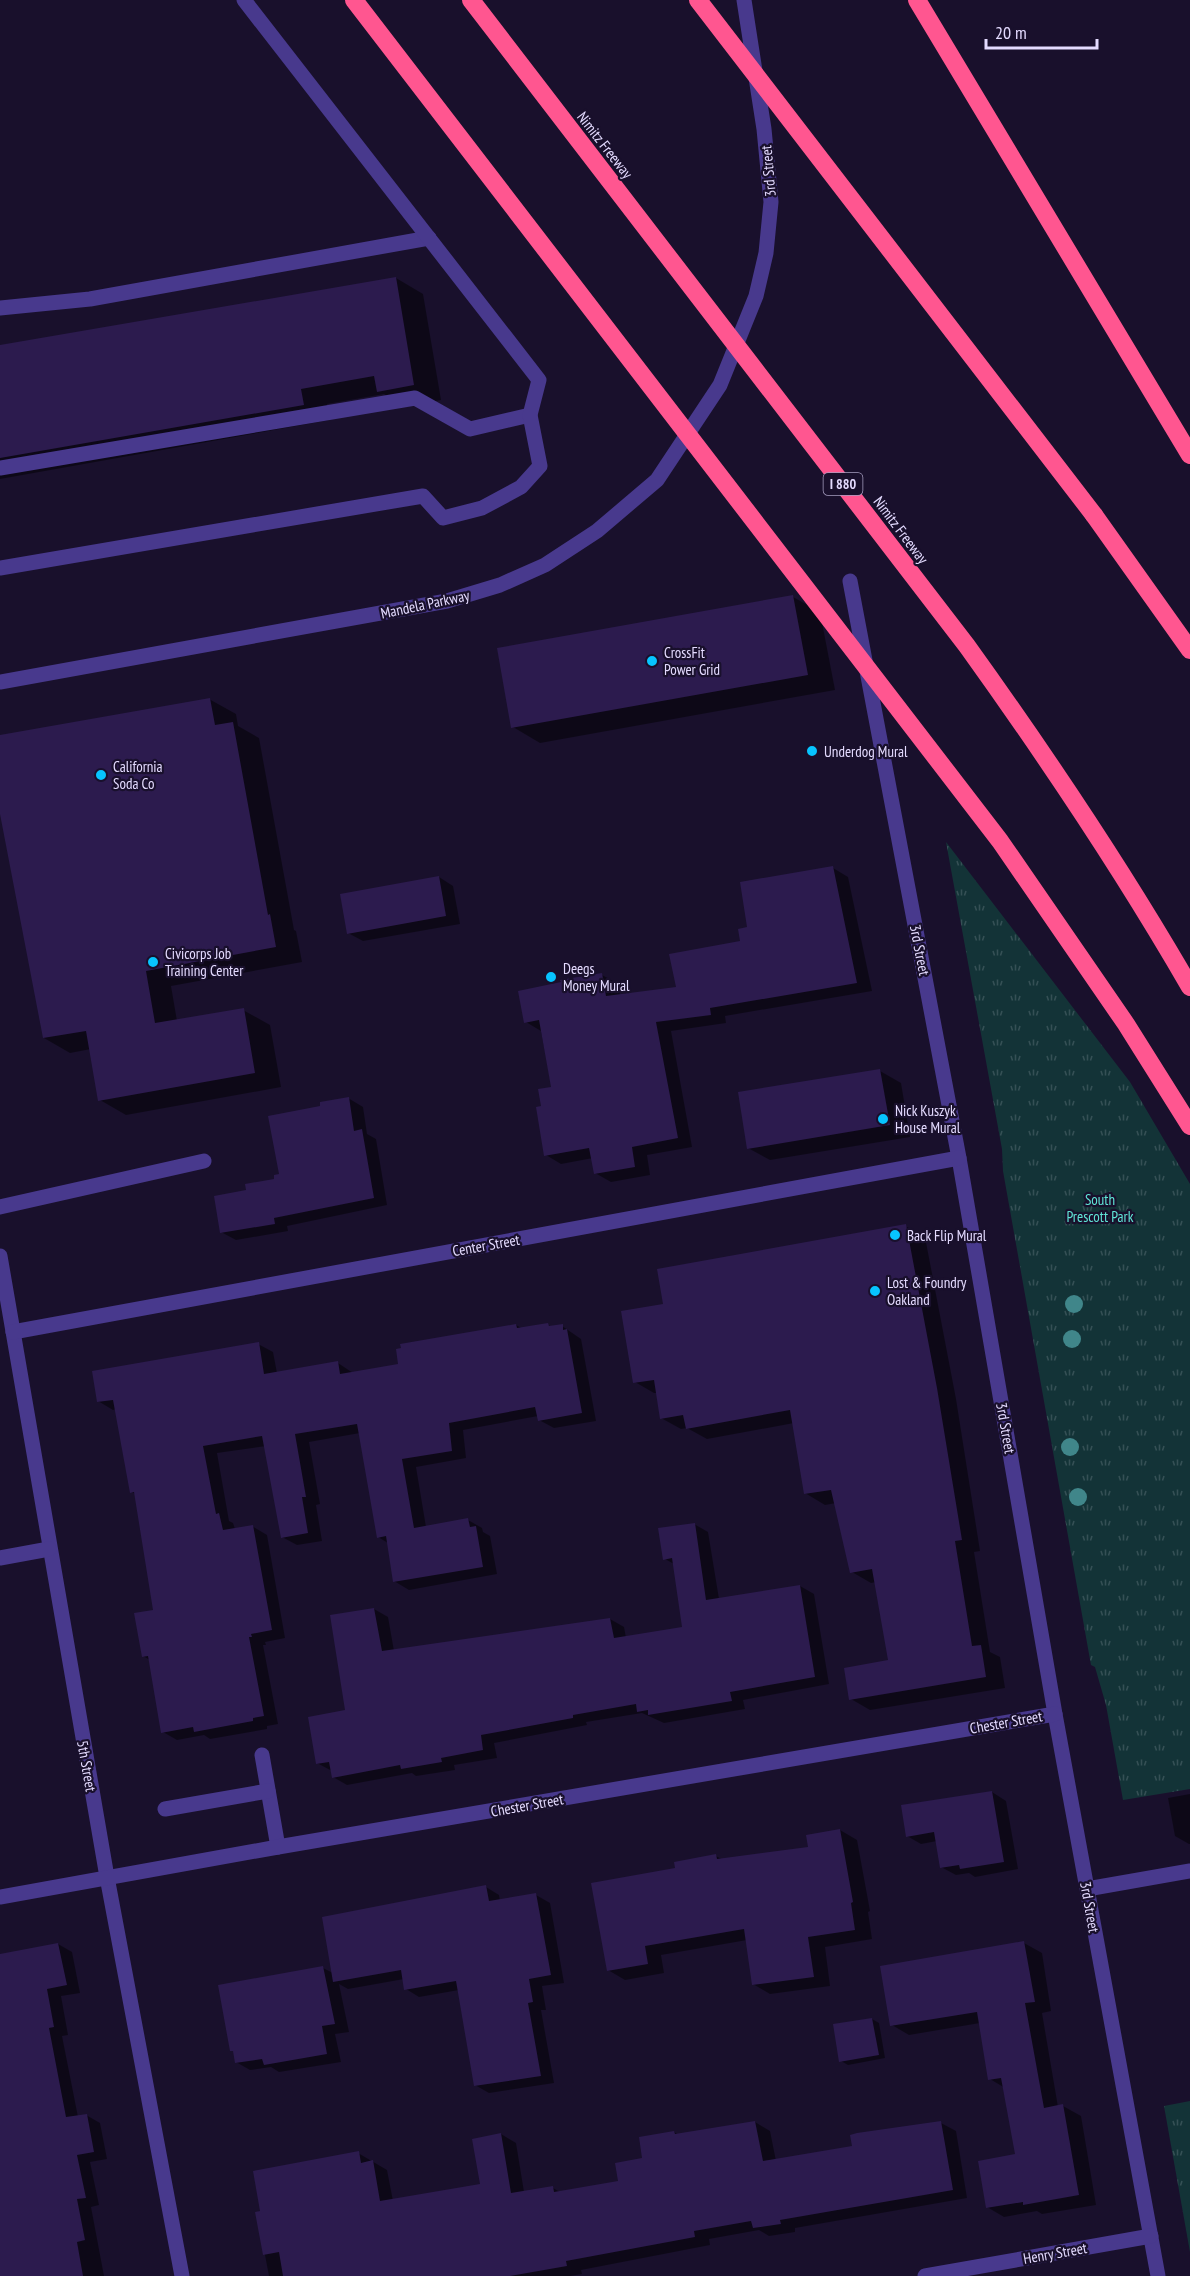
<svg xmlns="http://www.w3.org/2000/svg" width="1190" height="2276" viewBox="0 0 1190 2276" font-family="'PT Sans Narrow',sans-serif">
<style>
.grass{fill:url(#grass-tufts)}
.shadow{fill:#0007}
.building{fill:#2c1b4e}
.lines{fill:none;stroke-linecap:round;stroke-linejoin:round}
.minor{stroke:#48398d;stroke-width:15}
.highway{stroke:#ff5690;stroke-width:18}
.highway-bridge{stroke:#ff5690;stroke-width:18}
.tree{fill:#40868a}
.poi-dot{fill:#07c4ff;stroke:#19102c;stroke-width:2}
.labels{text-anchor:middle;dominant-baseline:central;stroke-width:4.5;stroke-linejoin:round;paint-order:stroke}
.shield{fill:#19102c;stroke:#a79ec0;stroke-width:1.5}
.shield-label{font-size:14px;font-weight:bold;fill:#e4dbff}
.street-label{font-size:15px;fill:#e4dbff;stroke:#19102c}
.poi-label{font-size:15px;fill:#e4dbff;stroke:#19102c;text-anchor:start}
.park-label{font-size:15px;fill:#60e6d7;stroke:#19102c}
</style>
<defs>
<pattern id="grass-tufts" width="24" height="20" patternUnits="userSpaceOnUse" patternTransform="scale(1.5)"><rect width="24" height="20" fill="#133337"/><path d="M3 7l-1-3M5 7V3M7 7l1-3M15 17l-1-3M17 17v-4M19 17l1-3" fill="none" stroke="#355055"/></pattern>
</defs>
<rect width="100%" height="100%" fill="#19102c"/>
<g class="grass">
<path d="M946 842 1130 1082 1190 1184V1789L1123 1800 1106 1705 1095 1667 1091 1665 1003 1171 1002 1149Z"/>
<path d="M1190 2101V2252L1164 2106Z"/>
</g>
<g class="shadow">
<path d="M396 278 423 294 441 400 405 407 384 394 327 404 330 420 0 479V346Z"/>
<path d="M793 597 820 612 835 690 540 743 513 727Z"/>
<path d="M209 699 236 714 238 726 259 738 294 930 296 931 302 962 171 986 177 1021 243 1010 270 1025 281 1087 126 1115 100 1100 91 1049 70 1053 44 1038 0 804V737Z"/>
<path d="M833 868 848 877 872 991 725 1016 726 1023 671 1031 692 1147 647 1155 650 1175 611 1182 595 1173 593 1158 561 1164 546 1155 542 1107 552 1088 541 1031 526 1022 602 975 618 984 620 996 678 988 742 942 749 929Z"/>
<path d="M439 877 453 886 460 924 363 941 348 933Z"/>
<path d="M880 1071 901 1083 910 1137 770 1160 748 1148Z"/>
<path d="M348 1098 363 1107 367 1134 376 1139 387 1205 287 1226 288 1231 236 1240 221 1232 248 1191 276 1180 280 1175 322 1107Z"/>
<path d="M905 1226 925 1237 956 1399 980 1551 974 1552 990 1652 1000 1657 1005 1688 870 1710 851 1699 890 1662 876 1582 871 1583 852 1572 836 1503 825 1505 805 1493 794 1423 707 1439 687 1428 681 1429 661 1418 657 1393H654L635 1382 665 1305Z"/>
<path d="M516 1325 523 1329 548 1325 552 1327 562 1326 581 1339 596 1421 554 1428 539 1420 538 1416 463 1430 466 1458 416 1467 426 1527 468 1520 482 1528 483 1532 490 1536 497 1574 409 1590 394 1581 388 1543 378 1537 360 1433 309 1442 320 1504 316 1505 322 1541 297 1545 282 1537 266 1446 217 1453 229 1521 233 1523 235 1529 252 1526 267 1535 285 1638 265 1642 266 1645H263L278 1724 267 1726V1729L210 1739 204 1735 177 1740 163 1732 150 1660 143 1656 155 1611 136 1494 131 1492 116 1409 113 1410 98 1401 258 1344 273 1352 277 1373 338 1363 353 1373 400 1365Z"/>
<path d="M694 1524 708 1532 719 1599 800 1586 814 1594 829 1684 743 1700 745 1709 664 1723 642 1713 586 1722 587 1725 494 1743 497 1758 454 1765 455 1770 416 1776 412 1773 347 1785 333 1777 332 1771 317 1763 347 1711 374 1609 388 1617 394 1651 610 1619 624 1627 626 1638 684 1628 674 1564 665 1559Z"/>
<path d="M992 1792 1006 1801 1018 1869 975 1877 969 1873 956 1875 941 1867 937 1841 921 1844 907 1836Z"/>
<path d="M1190 1794V1844H1189L1175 1836 1168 1798Z"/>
<path d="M840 1830 857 1840 870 1911 868 1912 872 1939 825 1947 830 1986 770 1994 753 1984 747 1940 661 1955 664 1973 625 1980 608 1970 677 1869 716 1856 723 1860 810 1848Z"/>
<path d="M486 1887 499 1895 500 1901 536 1895 550 1903 564 1983 542 1986 546 2010H541L554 2083 489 2093 475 2085 459 1990 419 1997 406 1989 404 1979 348 1989 339 1984 349 2032 335 2034 341 2062 279 2072 271 2067 250 2070 236 2062 323 1968 333 1973Z"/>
<path d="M1024 1943 1042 1953 1051 2011 1042 2013 1058 2107 1063 2106 1081 2116 1096 2205 1042 2214 1037 2211 1004 2217 987 2207 1016 2155 1005 2088 990 2079 980 2023 909 2035 892 2025Z"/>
<path d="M58 1944 72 1952 80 1993 61 1996 68 2035 62 2036 78 2117 86 2115 100 2123 107 2159 90 2162 99 2205 91 2207 104 2276H0V1955Z"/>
<path d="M872 2019 879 2023 885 2058 848 2065 841 2061Z"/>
<path d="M755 2122 770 2131 776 2161 854 2148 941 2123 956 2131 967 2198 795 2228V2232L769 2236 759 2230 709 2239 710 2245 581 2270 582 2274 570 2276H269L257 2213 358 2153 387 2170 393 2201 482 2185 501 2134 516 2143 524 2192 553 2188 560 2192 620 2182 674 2132 679 2135Z"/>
</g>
<g class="building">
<path d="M396 277 414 385 377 392 374 376 301 389 304 405 0 458V345Z"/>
<path d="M793 595 808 675 511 728 497 648Z"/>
<path d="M210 698 215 725 233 722 268 915 270 914 276 947 146 971 155 1023 244 1008 255 1073 98 1101 86 1031 43 1038 0 814V735Z"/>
<path d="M833 866 857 983 710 1008 711 1015 656 1022 678 1138 632 1147 635 1167 594 1174 589 1148 544 1156 536 1107 541 1106 538 1089 551 1087 539 1020 524 1023 518 991 561 982 560 980 602 973 606 996 676 987 669 954 740 941 738 929 747 927 740 882Z"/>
<path d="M439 876 446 916 347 934 340 894Z"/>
<path d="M880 1069 890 1125 747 1149 738 1092Z"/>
<path d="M349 1097 354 1131 362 1129 374 1198 274 1218 275 1224 220 1233 214 1196 246 1190 245 1184 274 1179V1175L279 1174 268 1116 320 1106V1102Z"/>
<path d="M906 1224 937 1388 962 1540 955 1541 972 1646 981 1645 986 1677 849 1700 844 1668 888 1660 872 1569 850 1573 831 1490 804 1494 790 1410 686 1429 683 1415 660 1419 654 1380 633 1383 621 1311 663 1304 657 1269Z"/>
<path d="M548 1323 549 1326 563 1324V1330L567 1329 582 1413 538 1421 535 1407 449 1423 452 1451 402 1459 414 1528 468 1518 470 1527 476 1526 483 1567 393 1582 386 1536 377 1538 357 1424 295 1434 306 1497H302L308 1533 281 1538 262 1436 203 1446 216 1514 219 1513 223 1530 253 1525 272 1630 251 1634 252 1637H249L264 1716 253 1718V1721L194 1732 193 1727 161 1733 148 1656 142 1657 134 1613 153 1610 134 1492 130 1493 113 1400 97 1402 92 1371 259 1342 264 1374 338 1361 340 1374 398 1364 396 1349 401 1348 400 1344 516 1324 517 1328Z"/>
<path d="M695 1523 706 1600 800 1585 815 1677 730 1692 732 1701 648 1715V1710L637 1712 636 1704 573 1715V1718L481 1735 483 1750 441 1758 442 1762 401 1769 400 1765 332 1778 329 1762 316 1764 308 1717 345 1710 330 1615 374 1608 382 1651 610 1618 614 1638 682 1627 672 1558 663 1560 658 1528Z"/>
<path d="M992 1791 1004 1862 960 1869 959 1865 940 1868 934 1832 906 1837 901 1805Z"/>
<path d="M840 1829 853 1902 851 1903 855 1930 808 1937 814 1977 752 1985 744 1929 645 1946 648 1964 607 1971 591 1883 675 1868 674 1862 716 1854 717 1859 808 1847 806 1835Z"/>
<path d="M486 1885 489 1901 536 1893 551 1975 529 1979 533 2002 528 2003 541 2076 474 2086 456 1981 404 1990 401 1970 333 1982 322 1917Z"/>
<path d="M1024 1941 1035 2002 1025 2003 1044 2108 1063 2104 1079 2195 1023 2205V2202L986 2208 978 2161 1015 2154 1001 2078 988 2080 977 2012 890 2026 880 1966Z"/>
<path d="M58 1943 67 1985 47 1989 54 2027 49 2028 66 2117 87 2114 94 2152 77 2155 86 2198 77 2199 85 2240 77 2242 83 2276H0V1954Z"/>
<path d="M323 1966 335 2024 322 2026 327 2054 264 2065 262 2059 235 2063 233 2051H230L218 1985Z"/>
<path d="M872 2018 879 2055 839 2062 833 2024Z"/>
<path d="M755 2121 763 2161 852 2146 850 2135 857 2133 941 2121 953 2190 780 2220 781 2224 753 2228 751 2221 694 2231 695 2237 566 2261 567 2266 510 2276H283L279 2252 263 2255 255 2212 260 2211 253 2171 359 2151 361 2163 373 2160 380 2201 480 2184 472 2139 501 2133 511 2193 553 2186 554 2192 618 2181 615 2163 642 2158 639 2137 674 2131 675 2134Z"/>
</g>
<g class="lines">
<g class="minor">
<path d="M0 308 90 299 429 238"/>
<path d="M0 468 415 398 470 429 530 415"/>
<path d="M0 568 423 496 443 518 482 508 521 487 540 466 530 415 539 380 244 0"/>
<path d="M850 581 959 1158 1055 1714 1158 2276"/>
<path d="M0 682 447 601 500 585 545 565 597 531 657 480 720 385 756 296 766 253 771 202 764 129 744 0"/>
<path d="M0 1207 204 1161"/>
<path d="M0 1256 107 1877 182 2276"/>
<path d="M13 1332 959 1158"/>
<path d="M0 1558 49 1549"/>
<path d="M262 1755 278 1847"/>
<path d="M165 1809 268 1791"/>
<path d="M1087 1889 1190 1871"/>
<path d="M0 1897 278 1847 1055 1714"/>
<path d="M925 2276 1151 2236"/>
</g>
<g class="highway">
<path d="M917 0 1190 455"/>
<path d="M1094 515 1190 650"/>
</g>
<g class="highway-bridge">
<path d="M354 0 1000 841 1126 1024 1190 1126"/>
<path d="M471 0 967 646C1046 756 1122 869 1190 987"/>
<path d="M698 0 1094 515"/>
</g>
</g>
<g class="tree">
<circle cx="1074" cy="1304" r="9"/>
<circle cx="1072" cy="1339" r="9"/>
<circle cx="1070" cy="1447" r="9"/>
<circle cx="1078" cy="1497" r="9"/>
</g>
<g class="poi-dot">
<circle cx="652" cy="661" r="6"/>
<circle cx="812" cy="751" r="6"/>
<circle cx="101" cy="775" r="6"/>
<circle cx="153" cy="962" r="6"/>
<circle cx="551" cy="977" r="6"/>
<circle cx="883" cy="1119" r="6"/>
<circle cx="895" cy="1235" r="6"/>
<circle cx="875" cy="1291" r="6"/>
</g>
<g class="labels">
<rect class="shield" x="823.5" y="473" width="39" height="22" rx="4.5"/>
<g class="shield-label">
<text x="843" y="484">I 880</text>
</g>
<g class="street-label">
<text transform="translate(605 145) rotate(52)">Nimitz Freeway</text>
<text transform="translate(768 171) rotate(-95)">3rd Street</text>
<text transform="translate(901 530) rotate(53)">Nimitz Freeway</text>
<text transform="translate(425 604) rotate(-12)">Mandela Parkway</text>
<text transform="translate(920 950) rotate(79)">3rd Street</text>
<text transform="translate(486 1245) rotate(-10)">Center Street</text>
<text transform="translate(1006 1428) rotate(80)">3rd Street</text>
<text transform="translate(1006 1722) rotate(-10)">Chester Street</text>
<text transform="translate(87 1766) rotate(80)">5th Street</text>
<text transform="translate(527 1805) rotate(-10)">Chester Street</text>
<text transform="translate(1090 1907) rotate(80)">3rd Street</text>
<text transform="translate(1055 2253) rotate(-10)">Henry Street</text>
</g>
<g class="poi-label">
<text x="664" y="652">CrossFit<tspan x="664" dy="17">Power Grid</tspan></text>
<text x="824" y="751">Underdog Mural</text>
<text x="113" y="766">California<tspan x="113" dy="17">Soda Co</tspan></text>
<text x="165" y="953">Civicorps Job<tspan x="165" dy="17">Training Center</tspan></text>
<text x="563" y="968">Deegs<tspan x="563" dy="17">Money Mural</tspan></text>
<text x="895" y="1110">Nick Kuszyk<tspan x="895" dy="17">House Mural</tspan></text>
<text x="907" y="1235">Back Flip Mural</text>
<text x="887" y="1282">Lost &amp; Foundry<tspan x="887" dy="17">Oakland</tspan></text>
</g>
<g class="park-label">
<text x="1100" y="1199">South<tspan x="1100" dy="17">Prescott Park</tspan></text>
</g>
</g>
<path d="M986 39v9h111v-9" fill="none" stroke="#e4dbff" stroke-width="3"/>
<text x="995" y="39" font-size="18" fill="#e4dbff" stroke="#19102c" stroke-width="4.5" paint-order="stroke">20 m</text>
</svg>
